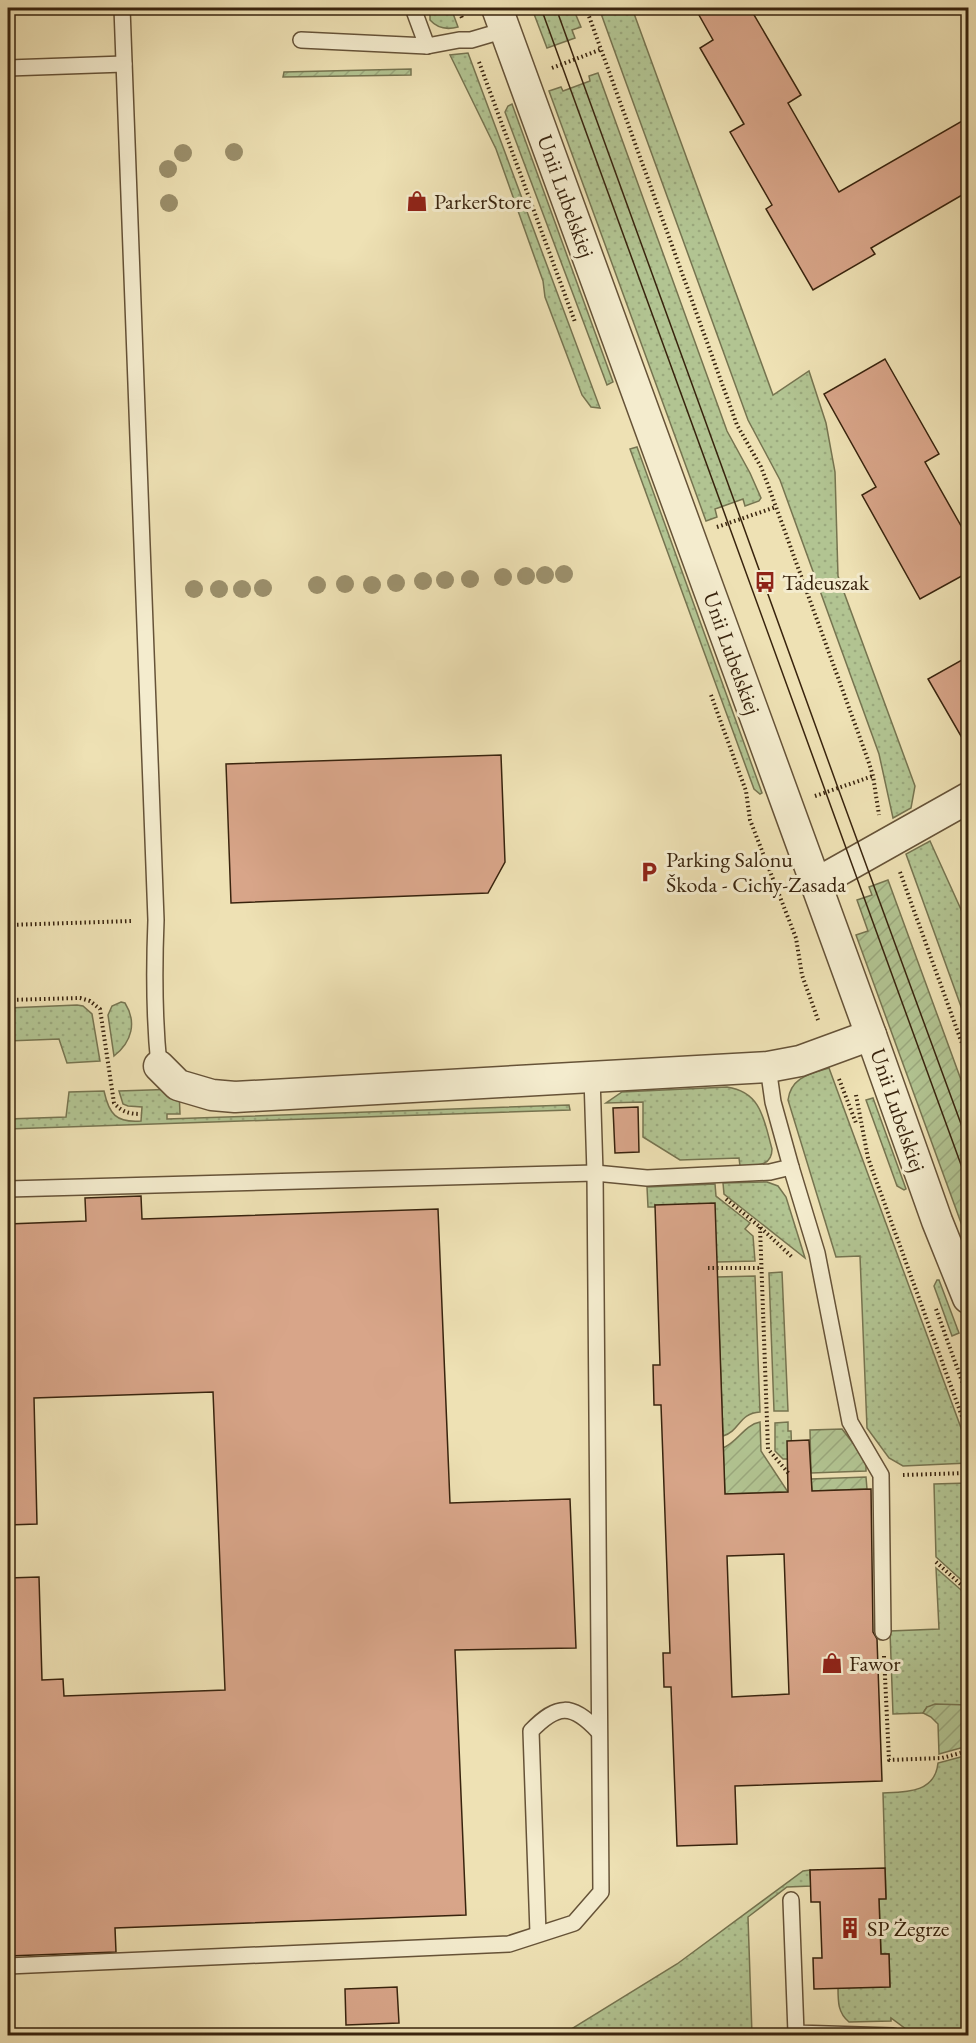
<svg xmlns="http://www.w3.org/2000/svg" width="976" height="2043" viewBox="0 0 976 2043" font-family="'EB Garamond',serif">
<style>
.grass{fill:url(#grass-dots);stroke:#767450;stroke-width:1.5}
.garden{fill:url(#garden-furrows);stroke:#767450;stroke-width:1.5}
.building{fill:#d8a589;stroke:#39240e;stroke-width:1.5;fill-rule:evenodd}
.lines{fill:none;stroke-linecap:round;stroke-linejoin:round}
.lane-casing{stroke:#665338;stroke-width:18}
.street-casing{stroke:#665338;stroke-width:33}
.path{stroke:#39240e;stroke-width:4;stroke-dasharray:1.5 3;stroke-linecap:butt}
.lane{stroke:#f4ecce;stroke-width:15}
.street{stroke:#f4ecce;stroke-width:30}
.tram{stroke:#39240e;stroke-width:1.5}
.tree{fill:#9b8f6b}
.labels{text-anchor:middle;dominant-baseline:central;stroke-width:6;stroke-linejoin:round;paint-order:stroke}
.street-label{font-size:22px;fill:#39240e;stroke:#f4ecce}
.poi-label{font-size:22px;fill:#39240e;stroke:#f4ecce;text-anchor:start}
</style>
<defs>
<pattern id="grass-dots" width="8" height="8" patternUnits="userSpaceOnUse" patternTransform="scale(1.5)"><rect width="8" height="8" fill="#b2c492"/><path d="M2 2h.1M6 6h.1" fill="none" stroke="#9aa87d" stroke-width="1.8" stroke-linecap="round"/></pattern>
<pattern id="garden-furrows" width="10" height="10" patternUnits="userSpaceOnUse" patternTransform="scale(1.5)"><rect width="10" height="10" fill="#b2c492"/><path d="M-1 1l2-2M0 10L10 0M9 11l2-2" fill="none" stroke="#9aa87d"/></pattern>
</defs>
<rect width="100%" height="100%" fill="#eee1b4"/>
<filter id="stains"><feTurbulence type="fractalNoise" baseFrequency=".00333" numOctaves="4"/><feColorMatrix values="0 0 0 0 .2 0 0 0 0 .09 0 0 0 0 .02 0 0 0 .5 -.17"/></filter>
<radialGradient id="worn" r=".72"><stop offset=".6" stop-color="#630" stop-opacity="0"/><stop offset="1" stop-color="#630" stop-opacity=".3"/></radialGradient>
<g class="grass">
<path d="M430 8H451L458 27C447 30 438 29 430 20Z"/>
<path d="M546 8H573L581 27 572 30 575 38 547 48 534 14 546 9Z"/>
<path d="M599 8H632L773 395 809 371 826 423 835 472 838 576 915 786 911 808 893 818 879 754 780 480 748 420Z"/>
<path d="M468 53 600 408 591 407 582 395 545 297 543 281 496 149 450 55Z"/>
<path d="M598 73 727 431 750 473 761 498 759 501 745 506 743 499 715 509 717 517 706 521 549 91 561 87 563 91 590 81 589 76Z"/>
<path d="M512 104 613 382 607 385 505 112 508 106Z"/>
<path d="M637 447 762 793 760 794 754 789 630 449Z"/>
<path d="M930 841 968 925V1026L906 854Z"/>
<path d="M121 1002 125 1003C137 1022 132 1042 114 1056L108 1015 112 1006Z"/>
<path d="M77 1005 83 1006 92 1014 100 1061 67 1063 59 1039 8 1041V1008Z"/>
<path d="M829 1068 968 1447V1463L903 1466 889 1458 867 1428 860 1256 836 1257 788 1100C791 1077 810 1074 829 1068Z"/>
<path d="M727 1087C762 1092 764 1121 772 1149 772 1168 754 1165 740 1166L739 1158 680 1160 643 1137V1102L606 1103 622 1092Z"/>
<path d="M179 1089 180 1114H167V1119L569 1105 570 1110 8 1129V1119L66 1117 69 1092 104 1091C109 1114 116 1123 141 1121L142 1107 128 1106 123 1104 119 1091Z"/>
<path d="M873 1098 906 1189 904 1190 897 1186 866 1100Z"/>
<path d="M767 1182 778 1186 786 1197 805 1258 724 1194 723 1183Z"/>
<path d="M715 1184 716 1196 750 1223 745 1229 753 1236 755 1261 717 1262 655 1205V1207H648L647 1187Z"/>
<path d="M782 1272 788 1411H774L769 1273Z"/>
<path d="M755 1276 760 1412C739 1413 740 1431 723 1436L717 1277Z"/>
<path d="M937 1280H939L959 1333 952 1336 934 1286Z"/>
<path d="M788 1422V1431H791L792 1459H783L775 1451V1423Z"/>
<path d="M968 1483V1586L936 1557 934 1484Z"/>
<path d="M936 1568 968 1596V1705L927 1707 923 1713 893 1714 890 1631 939 1629Z"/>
<path d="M968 1755V2035H914L891 2018V2021L849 2022C838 2013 838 2002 838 1988L890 1986 889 1954H881L879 1899 886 1898 883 1793C906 1792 935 1793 938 1763Z"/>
<path d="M810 1870 811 1886 787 1887 748 1917 752 2035 560 2036 677 1964 803 1871Z"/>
</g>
<g class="garden">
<path d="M411 69V75L283 77 284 72Z"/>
<path d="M888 880 968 1099V1242L856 935 868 931 857 900 872 895 869 887Z"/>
<path d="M760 1422 761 1451 788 1492 725 1494 723 1448C738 1442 744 1425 760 1422Z"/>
<path d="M842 1429 866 1460V1471L811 1473 810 1430Z"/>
<path d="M866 1477 867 1489 812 1491 811 1479Z"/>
<path d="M935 1704 968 1705V1746L939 1754 938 1724 931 1717 923 1713 927 1707Z"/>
</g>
<g class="building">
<path d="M695 8H750L801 95 788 103 839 192 969 117V191L871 248 875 254 813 290 766 209 772 205 730 132 744 124 700 48 713 40Z"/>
<path d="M885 359 939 454 925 462 969 540V572L920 599 862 495 876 487 824 394Z"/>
<path d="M969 656V750L928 679Z"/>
<path d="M501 755 505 862 488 893 231 903 226 764Z"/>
<path d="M638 1107 639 1152 615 1153 613 1108Z"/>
<path d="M141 1196 142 1219 438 1209 450 1503 570 1499 576 1648 455 1650 466 1915 115 1928 116 1952 8 1956V1578L39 1577 42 1680 63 1679 64 1696 225 1690 213 1392 34 1398 37 1524 8 1525V1224L86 1221 85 1198Z"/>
<path d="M715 1203 725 1494 788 1492 787 1441 809 1440 812 1491 871 1489 873 1632 877 1639 882 1781 735 1786 737 1844 677 1846 671 1687H664L663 1653H670L661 1405H654L653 1365H660L655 1205ZM784 1554 789 1694 732 1697 727 1556Z"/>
<path d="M885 1868 886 1899H879L881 1954H889L890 1987 814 1989 813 1958H822L820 1902H811L810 1870Z"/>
<path d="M397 1987 399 2023 346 2025 345 1989Z"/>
</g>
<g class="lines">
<defs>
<g id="lane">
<path d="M122 8 156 920C154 969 154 1017 159 1066"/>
<path d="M413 8 427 46"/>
<path d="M301 40 427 46 459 40H471L505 30"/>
<path d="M8 68 124 64"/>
<path d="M791 1167 817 1253 850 1422 881 1475 883 1632"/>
<path d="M8 1189 595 1173 647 1178 770 1172 791 1167 773 1102 768 1067"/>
<path d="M791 1900 796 2033 893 2036"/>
<path d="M538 1933 531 1731C557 1704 572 1703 598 1731"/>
<path d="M8 1966 509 1944 574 1923 601 1892 595 1173 592 1077"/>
</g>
<g id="street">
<path d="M497 8 871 1035 937 1221 968 1298"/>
<path d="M815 884 968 798"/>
<path d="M159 1066 178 1085 212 1095 235 1097 768 1067 800 1061 871 1035"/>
</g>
</defs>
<use href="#lane" class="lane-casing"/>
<use href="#street" class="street-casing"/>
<g class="path">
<path d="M458 8 462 18"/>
<path d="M586 8 737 425 761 467 768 485 868 760 873 776 879 815"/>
<path d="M479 62 575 322"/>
<path d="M552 68 602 49"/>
<path d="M717 527 776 507"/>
<path d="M711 695 746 791 750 820 796 938 802 975 818 1020"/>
<path d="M815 796 873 776"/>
<path d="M900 872 968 1060"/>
<path d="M8 925 132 921"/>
<path d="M8 1000 80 998 90 1001 100 1009 114 1103C122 1112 129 1114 141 1114"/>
<path d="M839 1079 856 1123"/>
<path d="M856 1095 868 1158 968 1433"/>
<path d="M726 1199 760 1227 792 1257"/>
<path d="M760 1227 768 1449 790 1475"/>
<path d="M708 1268H761"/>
<path d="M936 1309 968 1398"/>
<path d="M903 1475 968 1473"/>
<path d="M936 1562 968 1591"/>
<path d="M884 1656 889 1760 942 1758 968 1751"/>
</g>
<use href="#lane" class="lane"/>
<use href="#street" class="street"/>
<g class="tram">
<path d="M541 8 968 1184"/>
<path d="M556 8 838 788 968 1143"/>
</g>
</g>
<g class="tree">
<circle cx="234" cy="152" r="9"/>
<circle cx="183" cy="153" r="9"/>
<circle cx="168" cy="169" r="9"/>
<circle cx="169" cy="203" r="9"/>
<circle cx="564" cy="574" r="9"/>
<circle cx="545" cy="575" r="9"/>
<circle cx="526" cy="576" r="9"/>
<circle cx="503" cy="577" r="9"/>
<circle cx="470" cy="579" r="9"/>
<circle cx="445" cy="580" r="9"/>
<circle cx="423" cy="581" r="9"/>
<circle cx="396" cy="583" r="9"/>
<circle cx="345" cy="584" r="9"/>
<circle cx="317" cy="585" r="9"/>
<circle cx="372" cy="585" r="9"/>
<circle cx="263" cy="588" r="9"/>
<circle cx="194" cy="589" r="9"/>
<circle cx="219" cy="589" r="9"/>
<circle cx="242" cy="589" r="9"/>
</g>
<defs>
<symbol id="shop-bare" viewBox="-9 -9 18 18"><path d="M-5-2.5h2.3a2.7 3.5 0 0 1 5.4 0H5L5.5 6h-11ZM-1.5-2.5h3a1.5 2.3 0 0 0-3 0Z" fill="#8f2418" stroke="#f4ecce" stroke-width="2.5" paint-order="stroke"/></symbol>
<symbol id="bus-bare" viewBox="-9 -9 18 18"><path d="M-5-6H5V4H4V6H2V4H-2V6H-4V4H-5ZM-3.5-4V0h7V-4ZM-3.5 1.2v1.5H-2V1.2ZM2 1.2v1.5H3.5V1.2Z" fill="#8f2418" stroke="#f4ecce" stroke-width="2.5" paint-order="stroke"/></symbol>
<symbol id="parking-bare" viewBox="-9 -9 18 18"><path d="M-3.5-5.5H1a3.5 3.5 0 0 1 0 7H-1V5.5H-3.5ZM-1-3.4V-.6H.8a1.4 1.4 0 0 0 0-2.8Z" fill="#8f2418" stroke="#f4ecce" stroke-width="2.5" paint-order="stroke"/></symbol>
<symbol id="building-bare" viewBox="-9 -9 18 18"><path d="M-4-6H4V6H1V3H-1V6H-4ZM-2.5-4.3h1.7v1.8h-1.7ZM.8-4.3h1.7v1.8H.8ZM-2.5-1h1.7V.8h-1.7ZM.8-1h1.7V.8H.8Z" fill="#8f2418" stroke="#f4ecce" stroke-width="2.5" paint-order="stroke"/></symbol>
</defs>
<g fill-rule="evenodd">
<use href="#shop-bare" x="402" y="186" width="30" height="30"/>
<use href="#bus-bare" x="750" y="567" width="30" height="30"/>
<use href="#parking-bare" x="634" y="857" width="30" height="30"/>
<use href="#shop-bare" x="817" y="1648" width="30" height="30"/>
<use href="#building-bare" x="835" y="1913" width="30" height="30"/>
</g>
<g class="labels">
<g class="street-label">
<text transform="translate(566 196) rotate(70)">Unii Lubelskiej</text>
<text transform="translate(732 653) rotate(70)">Unii Lubelskiej</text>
<text transform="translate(898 1110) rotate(71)">Unii Lubelskiej</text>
</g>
<g class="poi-label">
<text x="434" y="201">ParkerStore</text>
<text x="782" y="582">Tadeuszak</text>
<text x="666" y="859">Parking Salonu<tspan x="666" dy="25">Škoda - Cichy-Zasada</tspan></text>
<text x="849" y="1663">Fawor</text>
<text x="867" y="1928">SP Żegrze</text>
</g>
</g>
<rect width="976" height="2043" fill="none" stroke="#eee1b4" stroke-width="30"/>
<rect x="9" y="9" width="958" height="2025" fill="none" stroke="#39240e" stroke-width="3"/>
<rect x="15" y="15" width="946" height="2013" fill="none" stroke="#39240e" stroke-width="1.5"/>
<rect width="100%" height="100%" filter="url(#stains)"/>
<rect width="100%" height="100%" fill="url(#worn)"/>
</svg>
